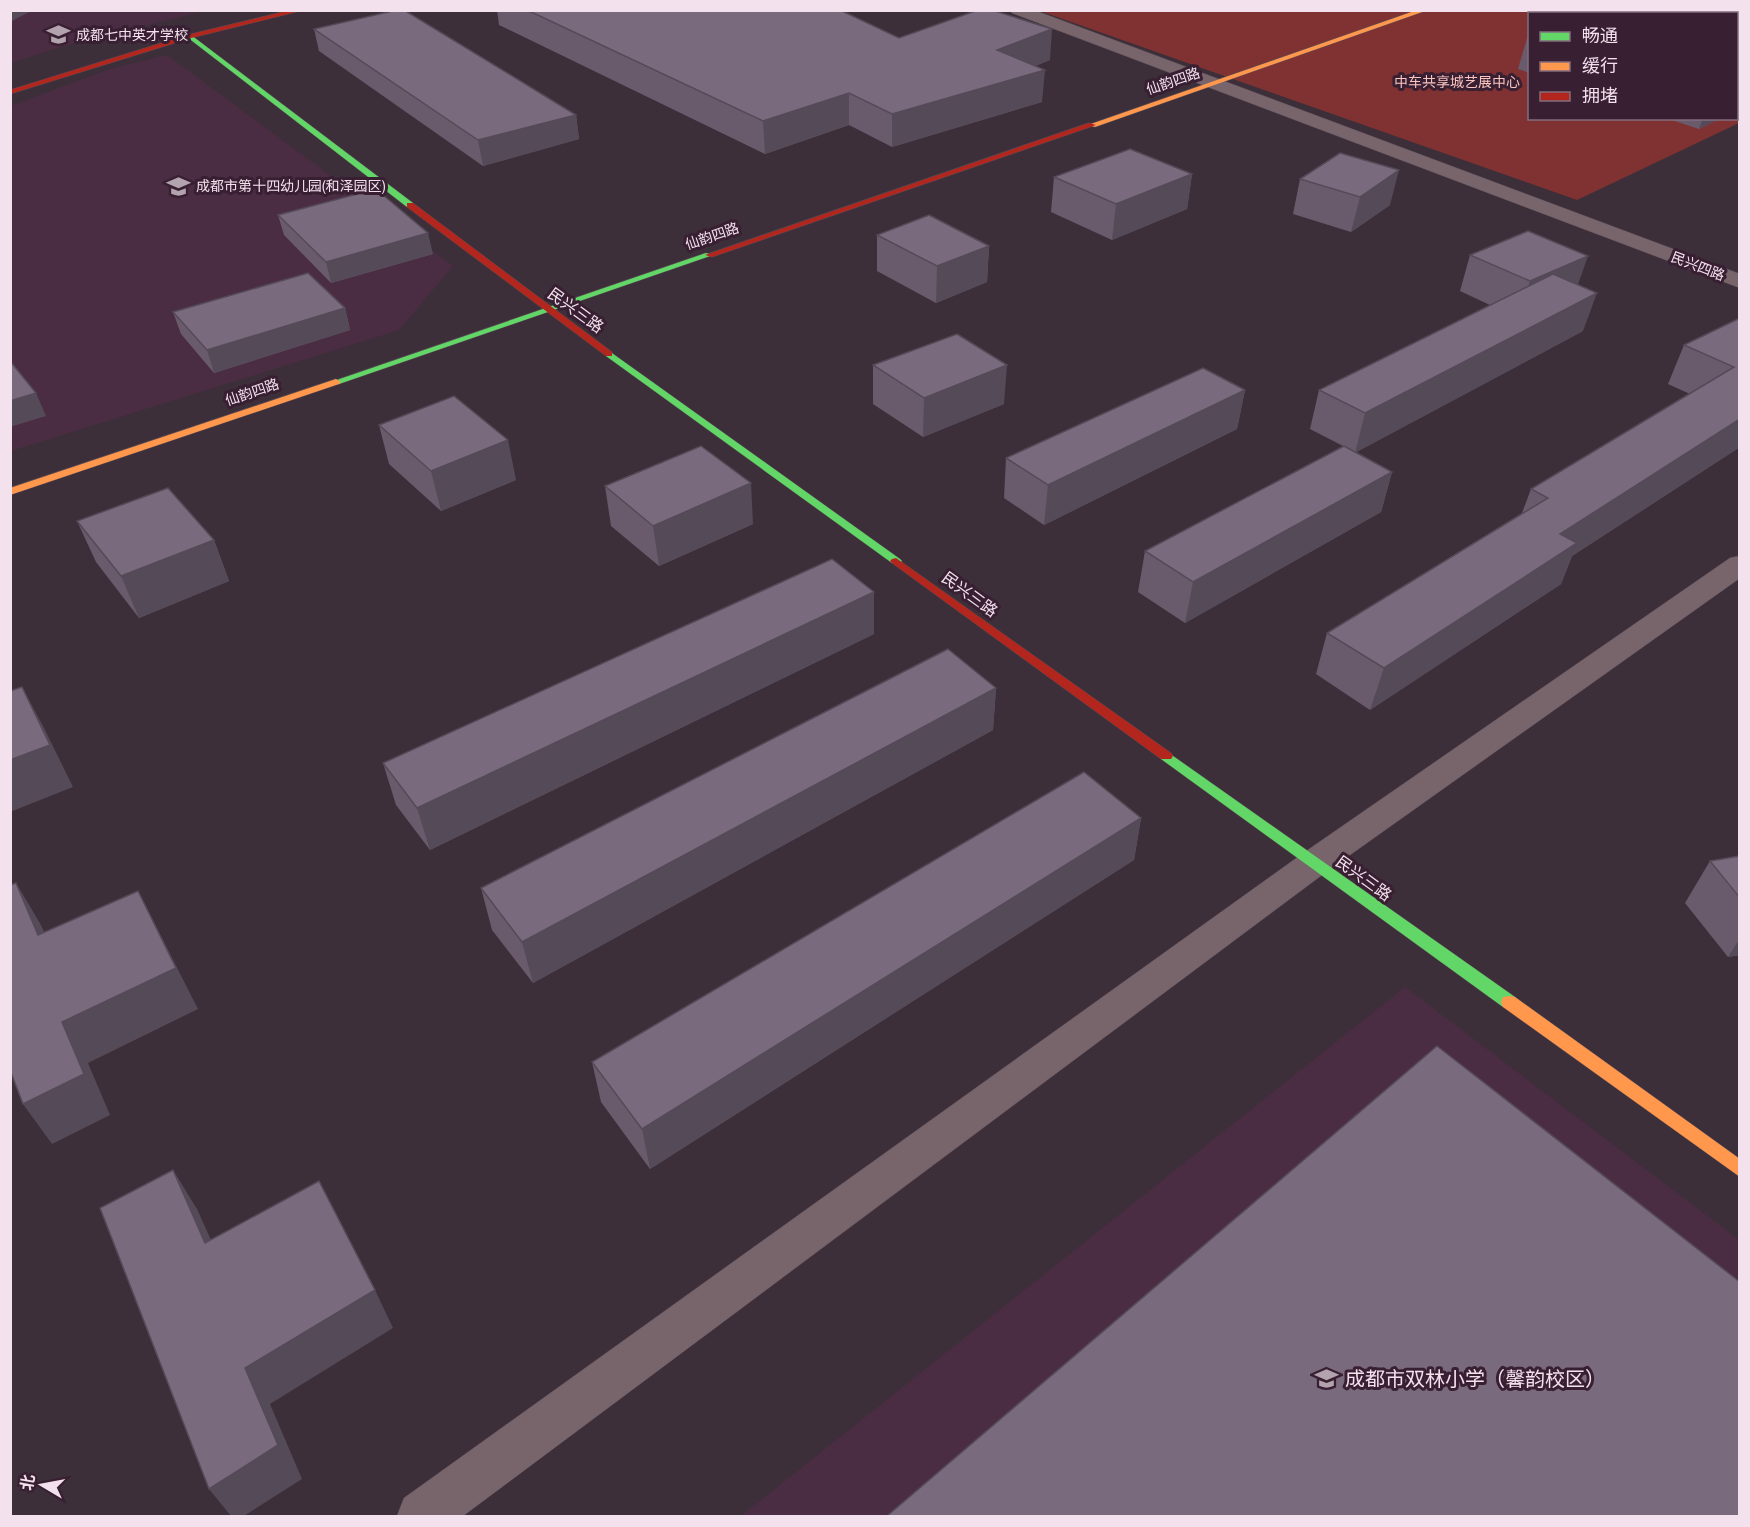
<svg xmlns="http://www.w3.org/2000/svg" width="1750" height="1527" viewBox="0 0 1750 1527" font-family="'Archivo Narrow','Noto Sans SC',sans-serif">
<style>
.built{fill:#4b2d43}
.green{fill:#803232;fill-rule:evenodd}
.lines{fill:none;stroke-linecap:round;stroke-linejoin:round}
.street-casing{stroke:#594c55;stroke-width:1}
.fast-casing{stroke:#594c55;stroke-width:1}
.slow-casing{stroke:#594c55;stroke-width:1}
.jam-casing{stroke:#594c55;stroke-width:1}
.street{fill:#78646b;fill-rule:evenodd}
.fast{fill:#63d668;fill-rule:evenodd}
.slow{fill:#ff974d;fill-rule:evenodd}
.jam{fill:#b3261e;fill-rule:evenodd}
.wall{fill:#695b6c}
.shaded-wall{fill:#554a58}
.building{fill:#7a6a7d;stroke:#554a58;stroke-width:1.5}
.labels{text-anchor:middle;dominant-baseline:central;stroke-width:6;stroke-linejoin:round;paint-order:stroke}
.far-poi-label{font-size:14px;fill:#f3e1ed;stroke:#381f32;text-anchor:start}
.far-street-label{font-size:14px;fill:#f3e1ed;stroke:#381f32}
.far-park-label{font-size:14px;fill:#fac4bf;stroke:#381f32}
.street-label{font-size:16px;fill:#f3e1ed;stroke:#381f32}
.near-poi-label{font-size:20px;fill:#f3e1ed;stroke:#381f32;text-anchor:start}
</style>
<rect width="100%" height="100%" fill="#3d2f39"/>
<g class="built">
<path d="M10 11H204L60 47 11 63Z"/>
<path d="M167 55 453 266 399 330 11 451V106L110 69Z"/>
<path d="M1405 987 1739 1240V1516H741Z"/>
</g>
<path class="green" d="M1040 11H1739V123L1577 200ZM1530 14H1736V118H1530Z"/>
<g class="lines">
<defs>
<g id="street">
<path d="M1011 10H1034L1740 274V288L1012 13Z"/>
<path d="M1740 556V578L1326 872 463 1516H397L404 1498 1302 854 1730 558Z"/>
</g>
<g id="fast">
<path d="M187 35H191L413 203V207H407L187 37Z"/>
<path d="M706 253 713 255 339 384H333L331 382Z"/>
<path d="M609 351 900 559 902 561 900 563H892L606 356V352Z"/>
<path d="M1166 751 1515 997 1517 1002 1515 1007 1509 1008 1503 1007 1161 759 1159 756Z"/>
</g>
<g id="slow">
<path d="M1417 10H1428L1095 127 1088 125Z"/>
<path d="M336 379 341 382 339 384 10 495V488Z"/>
<path d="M1509 996 1515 997 1740 1159V1177L1503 1007 1501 1002 1503 997Z"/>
</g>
<g id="jam">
<path d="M291 10H304L191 38 10 94V90L187 35Z"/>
<path d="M1089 123 1096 125 712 257 705 255Z"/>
<path d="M407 203H413L612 352V356H606L407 207Z"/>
<path d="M896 558 1171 753 1173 756 1171 759H1161L892 563 890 561 892 559Z"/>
</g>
</defs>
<use href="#street" class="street-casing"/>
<use href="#fast" class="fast-casing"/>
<use href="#slow" class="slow-casing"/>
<use href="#jam" class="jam-casing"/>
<use href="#street" class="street"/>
<use href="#fast" class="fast"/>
<use href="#slow" class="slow"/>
<use href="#jam" class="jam"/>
</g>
<g class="wall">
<path d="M497 10H840L899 38 1050 60 1035 66 1042 102 892 147 849 125 765 154 499 25Z"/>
<path d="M314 29 576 115 579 139 483 166 319 51Z"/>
<path d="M1530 37V73L1518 69 1527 38Z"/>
<path d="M1666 118H1721L1699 129Z"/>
<path d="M1192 174 1187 209 1112 240 1051 212 1054 177Z"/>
<path d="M1300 179 1390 205 1351 232 1293 214Z"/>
<path d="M278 215 433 254 331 283 284 235Z"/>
<path d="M877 235 989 246 987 282 936 303 877 271Z"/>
<path d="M1470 255 1578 285 1583 331 1356 452 1392 472 1381 512 1185 623 1138 592 1145 551 1343 446 1310 429 1319 390 1490 305 1460 291Z"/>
<path d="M345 308 350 330 214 373 181 334 173 312Z"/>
<path d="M1740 318V447L1572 556 1561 584 1370 710 1316 674 1327 633 1522 513 1531 489 1690 394 1668 384 1684 345Z"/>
<path d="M873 365 1004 404 923 437 873 404Z"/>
<path d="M1245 390 1237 429 1044 525 1004 498 1006 458Z"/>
<path d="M379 425 516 480 441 511 389 464Z"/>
<path d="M605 486 753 524 659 566 611 526Z"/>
<path d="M77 521 214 540 229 581 139 618 96 562Z"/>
<path d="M874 634 430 850 396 805 383 763Z"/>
<path d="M996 688 993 730 533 983 492 930 481 888Z"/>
<path d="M1141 818 1134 860 650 1169 601 1102 592 1062Z"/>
<path d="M1740 856V955L1728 957 1685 903 1710 861Z"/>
</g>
<g class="shaded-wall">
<path d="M10 10H33L10 22Z"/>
<path d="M1052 29 1050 60 996 81 997 50Z"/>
<path d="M1045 70 1042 102 892 147V114Z"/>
<path d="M1740 83V109L1737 110V84Z"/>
<path d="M849 93V125L765 154 763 121Z"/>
<path d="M576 115 579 139 483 166 478 140Z"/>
<path d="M1703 118H1721L1699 129Z"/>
<path d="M1399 170 1390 205 1351 232 1360 197Z"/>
<path d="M1192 174 1187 209 1112 240 1116 204Z"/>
<path d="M428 233 433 254 331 283 326 262Z"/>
<path d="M989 246 987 282 936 303 937 266Z"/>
<path d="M1588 256 1575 293 1518 318 1530 281Z"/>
<path d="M1597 293 1583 331 1355 453 1365 413Z"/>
<path d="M345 308 350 330 214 373 207 350Z"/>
<path d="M1007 365 1004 404 923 437 924 398Z"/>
<path d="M1245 390 1237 429 1044 525 1048 485Z"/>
<path d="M36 393 46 416 10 427V401Z"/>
<path d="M1740 419V447L1572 556 1561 584 1370 710 1384 668 1560 534Z"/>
<path d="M508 440 516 480 441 511 431 471Z"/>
<path d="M1392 472 1381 512 1185 623 1193 582Z"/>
<path d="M751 483 753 524 659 566 653 526Z"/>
<path d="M214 540 229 581 139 618 121 576Z"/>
<path d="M874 592V634L430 850 417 808Z"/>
<path d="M22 687 44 728 73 787 10 812V760Z"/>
<path d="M996 688 993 730 533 983 522 942Z"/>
<path d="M1141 818 1134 860 650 1169 642 1129Z"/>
<path d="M16 883 41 925 64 977 38 935Z"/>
<path d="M138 891 198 1009 88 1063 110 1115 52 1144 23 1104 62 1022Z"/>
<path d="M1740 938V955L1728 957Z"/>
<path d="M173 1170 197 1209 230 1282 205 1243Z"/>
<path d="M375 1290 393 1328 270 1404 302 1479 244 1516H231L209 1489 245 1368Z"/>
</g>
<g class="building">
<path d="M397 10H404L576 115 478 140 314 29Z"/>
<path d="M527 10H840L899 38 978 10H992L1052 29 997 50 1045 70 892 114 849 93 763 121Z"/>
<path d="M1608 10H1628L1638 14H1599Z"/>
<path d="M1737 42 1740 43V83L1737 84Z"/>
<path d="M1130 149 1192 174 1116 204 1054 177Z"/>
<path d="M1340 153 1399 170 1360 197 1300 179Z"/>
<path d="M376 189 428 233 326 262 278 215Z"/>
<path d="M929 215 989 246 937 266 877 235Z"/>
<path d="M1528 231 1588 256 1530 281 1470 255Z"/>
<path d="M308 273 345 308 207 350 173 312Z"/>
<path d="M1553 274 1597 293 1365 413 1319 390Z"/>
<path d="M1740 318V419L1560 534 1577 543 1384 668 1327 633 1548 498 1531 489 1734 367 1684 345Z"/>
<path d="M957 334 1007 365 924 398 873 365Z"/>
<path d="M10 361 36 393 10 401Z"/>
<path d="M1203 368 1245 390 1048 485 1006 458Z"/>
<path d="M454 396 508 440 431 471 379 425Z"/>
<path d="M701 446 751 483 653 526 605 486Z"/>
<path d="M1344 446 1392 472 1193 582 1145 551Z"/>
<path d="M168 488 214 540 121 576 77 521Z"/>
<path d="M832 559 874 592 417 808 383 763Z"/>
<path d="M948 649 996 688 522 942 481 888Z"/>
<path d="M22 687 50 745 10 760V691Z"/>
<path d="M1084 772 1141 818 642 1129 592 1062Z"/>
<path d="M1740 856V898L1710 861Z"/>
<path d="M16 883 38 935 138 891 176 968 62 1022 84 1074 23 1104 10 1070V885Z"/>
<path d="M1437 1046 1740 1282V1516H887Z"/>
<path d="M173 1170 205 1243 319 1181 375 1290 245 1368 278 1445 209 1489 100 1208Z"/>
</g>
<defs>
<symbol id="school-bare" viewBox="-9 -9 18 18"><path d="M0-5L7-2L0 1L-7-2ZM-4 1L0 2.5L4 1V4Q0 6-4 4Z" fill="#b3a3ae" stroke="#381f32" stroke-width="2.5" paint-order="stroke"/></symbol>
</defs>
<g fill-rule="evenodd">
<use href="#school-bare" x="42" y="18" width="33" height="33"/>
<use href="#school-bare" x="162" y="170" width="33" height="33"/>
<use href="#school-bare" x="1310" y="1362" width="33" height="33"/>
</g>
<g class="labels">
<g class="far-poi-label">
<text x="76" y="35">成都七中英才学校</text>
<text x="196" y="186">成都市第十四幼儿园(和泽园区)</text>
</g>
<g class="far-street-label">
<text transform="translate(1173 81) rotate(-19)">仙韵四路</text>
<text transform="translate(712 236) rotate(-19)">仙韵四路</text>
<text transform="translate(1698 266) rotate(21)">民兴四路</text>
<text transform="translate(252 392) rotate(-19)">仙韵四路</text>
</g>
<g class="far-park-label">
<text x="1457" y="82">中车共享城艺展中心</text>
</g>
<g class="street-label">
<text transform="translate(576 310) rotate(36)">民兴三路</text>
<text transform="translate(970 594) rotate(36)">民兴三路</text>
<text transform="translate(1364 878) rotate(36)">民兴三路</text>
</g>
<g class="near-poi-label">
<text x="1345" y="1378">成都市双林小学（馨韵校区）</text>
</g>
</g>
<rect width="1750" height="1527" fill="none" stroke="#f3e1ed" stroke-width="24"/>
<rect x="1528" y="12" width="210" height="108" fill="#381f32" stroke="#836d7d" stroke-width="1.5"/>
<rect x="1540" y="32" width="30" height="9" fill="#63d668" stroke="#836d7d" stroke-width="1.5"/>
<text x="1582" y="42" font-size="18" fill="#f3e1ed">畅通</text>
<rect x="1540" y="62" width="30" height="9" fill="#ff974d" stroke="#836d7d" stroke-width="1.5"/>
<text x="1582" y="72" font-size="18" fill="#f3e1ed">缓行</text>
<rect x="1540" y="92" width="30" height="9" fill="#b3261e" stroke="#836d7d" stroke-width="1.5"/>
<text x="1582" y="102" font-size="18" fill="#f3e1ed">拥堵</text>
<g transform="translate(42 1485) rotate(280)" stroke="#381f32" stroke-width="4.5" paint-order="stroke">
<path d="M0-4.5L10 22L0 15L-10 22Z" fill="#f3e1ed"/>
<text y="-9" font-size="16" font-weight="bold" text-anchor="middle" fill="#f3e1ed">北</text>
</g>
</svg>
